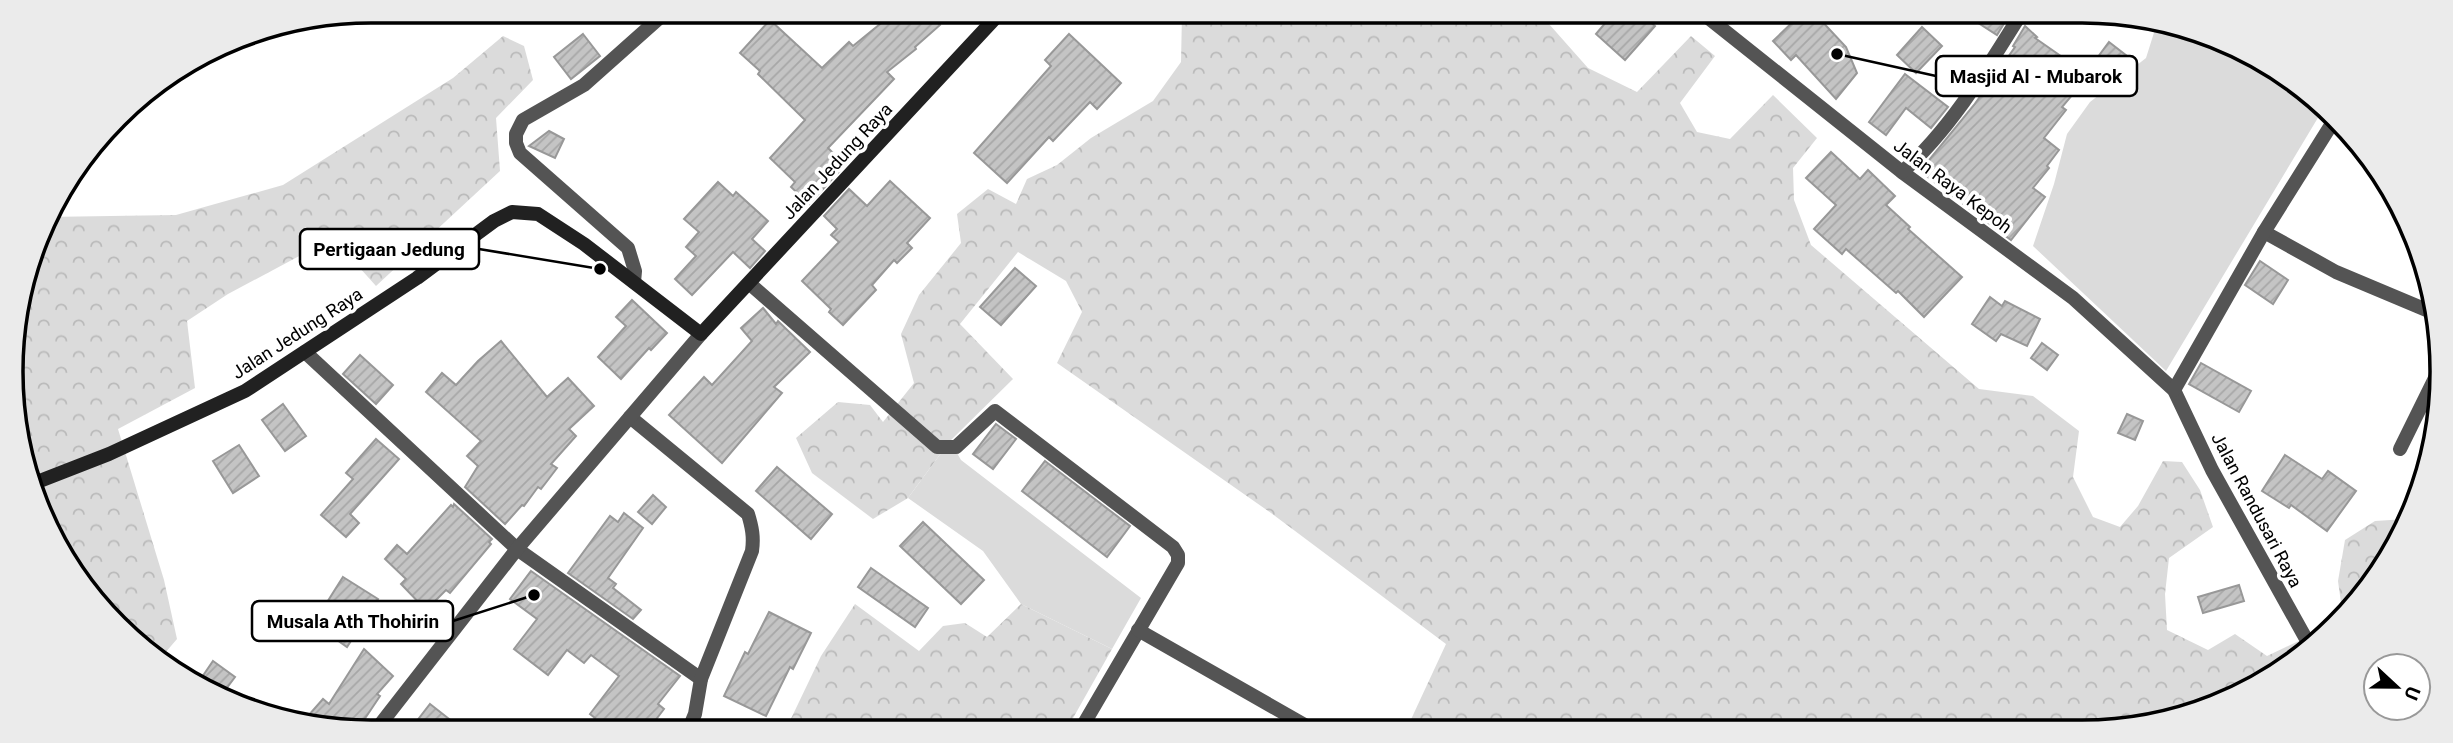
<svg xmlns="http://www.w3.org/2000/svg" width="2453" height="743" viewBox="0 0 2453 743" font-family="Roboto,sans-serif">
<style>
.grass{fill:#dbdbdb}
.forest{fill:url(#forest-crowns)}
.building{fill:url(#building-hatch);stroke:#989898;stroke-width:2}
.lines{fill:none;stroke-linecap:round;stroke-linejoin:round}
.street{stroke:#545454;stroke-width:14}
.secondary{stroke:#212121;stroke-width:14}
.labels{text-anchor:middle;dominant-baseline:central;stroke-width:7;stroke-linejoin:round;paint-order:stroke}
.street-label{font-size:18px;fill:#000;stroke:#fff}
.rim{fill:none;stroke:#000;stroke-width:3.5}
.leader{fill:none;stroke:#000;stroke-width:2.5}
.callout-dot{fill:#000;stroke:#fff;stroke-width:2.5}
.callout{fill:#fff;stroke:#000;stroke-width:2.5}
.callout-label{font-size:19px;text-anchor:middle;font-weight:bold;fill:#000}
</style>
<defs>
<pattern id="forest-crowns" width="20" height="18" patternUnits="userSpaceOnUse" patternTransform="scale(1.75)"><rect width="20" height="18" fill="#dbdbdb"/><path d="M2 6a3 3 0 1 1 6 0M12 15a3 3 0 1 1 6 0" fill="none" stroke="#bababa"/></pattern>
<pattern id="building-hatch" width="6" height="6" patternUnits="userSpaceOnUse" patternTransform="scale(1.75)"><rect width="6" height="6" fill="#c4c4c4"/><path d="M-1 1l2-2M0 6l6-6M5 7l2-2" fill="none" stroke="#a7a7a7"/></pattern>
</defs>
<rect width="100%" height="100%" fill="#fff"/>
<g class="grass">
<path d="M2158 20 2282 72 2322 111 2166 371 2033 246 2054 184 2067 134 2090 102 2146 58Z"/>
<path d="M950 441 961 460 1141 598 1112 649 1021 604 983 551 908 498Z"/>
</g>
<g class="forest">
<path d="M1182 14 1541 15 1588 68 1637 92 1691 36 1715 56 1680 103 1697 132 1730 139 1773 95 1817 138 1793 168 1794 200 1811 245 1979 389 2033 396 2079 431 2073 477 2093 517 2120 527 2138 506 2163 461 2182 462 2200 490 2213 527 2169 558 2165 594 2167 630 2208 650 2235 634 2267 656 2318 632 2342 610 2338 581 2345 540 2375 521 2406 519 2394 552 2336 627 2242 695 2129 729 1407 728 1446 644 1271 513 1057 363 1082 312 1066 281 1018 252 960 324 1013 379 950 441 908 498 873 519 812 473 796 438 838 402 870 405 883 422 914 383 901 334 919 295 961 243 957 214 988 189 1016 204 1027 179 1057 165 1091 138 1153 101 1181 62Z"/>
<path d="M503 36 524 46 533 80 496 118 500 171 376 286 333 238 228 294 187 321 195 388 118 429 164 580 177 639 159 660 72 572 23 465 14 325 46 217 176 215 283 185 453 78Z"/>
<path d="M855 604 919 651 943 626 965 623 987 637 1021 604 1112 649 1068 727H787L821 656Z"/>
</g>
<g class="building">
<path d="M906 13H929L940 25 915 47 916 49 887 72 894 79 828 148 845 165 809 204 791 187 795 182 770 158 805 120 758 74 760 71 740 53 770 20 822 68 849 42 853 46 890 16 895 22Z"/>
<path d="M1612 15 1643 16 1655 26 1625 60 1596 34Z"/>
<path d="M1799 16H1817L1846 47 1857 73 1836 99 1796 55 1791 60 1773 41Z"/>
<path d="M1969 17H2008L1997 35Z"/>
<path d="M2025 26 2037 37 2035 38 2068 61 2070 58 2090 74 2062 107 2066 110 2044 138 2059 150 2047 166 2049 168 2033 188 2045 197 2011 240 1920 171 1974 105 2015 47 2013 46Z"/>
<path d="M1922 27 1942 46 1916 73 1897 55Z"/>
<path d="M583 34 600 56 571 79 554 57Z"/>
<path d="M1069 34 1121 83 1097 109 1090 102 1053 141 1049 137 1007 183 974 153 1051 66 1045 60Z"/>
<path d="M2109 42 2127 56 2107 82 2089 69Z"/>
<path d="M1905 74 1948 107 1931 128 1906 108 1886 135 1869 122Z"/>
<path d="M549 131 564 139 555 158 529 146Z"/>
<path d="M1831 152 1860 179 1868 170 1895 196 1886 205 1910 227 1908 229 1962 277 1924 317 1898 291 1896 293 1846 249 1842 254 1814 229 1836 205 1806 178Z"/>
<path d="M890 181 930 218 907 243 912 248 897 263 894 260 872 285 876 290 843 325 829 312 831 309 802 281 839 242 831 235 837 229 824 216 849 189 867 206Z"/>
<path d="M718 182 733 196 736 192 768 221 752 239 765 251 750 268 733 252 692 295 675 279 696 256 686 247 699 232 684 219Z"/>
<path d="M2260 261 2288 280 2273 304 2245 285Z"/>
<path d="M1015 268 1036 286 1001 325 980 307Z"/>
<path d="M1990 297 2002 306 2005 301 2040 319 2027 346 2001 334 1996 341 1972 324Z"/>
<path d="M632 300 667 333 651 350 649 348 621 379 598 357 626 326 616 317Z"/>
<path d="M763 308 776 324 778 321 810 352 774 387 782 393 722 463 669 415 704 377 712 385 752 341 741 328Z"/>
<path d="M501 341 547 397 568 378 594 406 569 429 576 436 551 464 557 468 541 489 538 487 524 506 522 505 505 524 465 487 478 466 467 456 481 441 426 392 442 373 456 385 478 361Z"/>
<path d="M2042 343 2058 355 2047 370 2031 358Z"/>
<path d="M360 355 393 385 376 404 343 374Z"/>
<path d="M2201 363 2251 391 2239 412 2189 384Z"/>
<path d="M283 404 306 436 285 451 262 420Z"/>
<path d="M2127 414 2143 421 2135 440 2118 433Z"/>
<path d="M996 424 1016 439 993 469 973 454Z"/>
<path d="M376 439 399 459 350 514 359 523 346 537 321 515 353 479 346 473Z"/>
<path d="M239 445 259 476 233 493 213 461Z"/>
<path d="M2285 455 2322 479 2328 471 2356 491 2327 531 2291 505 2289 508 2262 491Z"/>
<path d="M1045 461 1130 526 1107 557 1022 491Z"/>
<path d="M777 467 832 514 811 539 756 491Z"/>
<path d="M653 495 666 507 652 524 638 512Z"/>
<path d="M454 504 492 539 489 542 491 544 450 593 446 590 426 610 401 584 406 579 385 559 397 545 407 554 451 505 453 507Z"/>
<path d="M624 513 643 528 608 578 616 584 613 588 641 610 633 619 568 573 610 516 618 522Z"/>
<path d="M923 522 984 580 961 604 900 546Z"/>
<path d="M871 568 928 608 915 627 858 587Z"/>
<path d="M531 571 680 676 658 704 664 709 651 726H589L595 718 590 714 619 676 591 655 584 663 567 650 548 675 514 649 537 619 510 599Z"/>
<path d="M343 577 378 599 347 647 306 618 317 602 324 607Z"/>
<path d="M2239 585 2244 601 2203 613 2198 597Z"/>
<path d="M769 612 811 633 793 669 790 667 766 716 724 696 745 652 748 654Z"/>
<path d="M364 649 393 676 377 694 380 696 366 717 358 726 300 725 323 699 329 704Z"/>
<path d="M213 661 235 677 223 693 198 683Z"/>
<path d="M430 704 458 726H413Z"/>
</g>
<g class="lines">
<g class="street">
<path d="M1706 16 1902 172 2073 298 2174 390 2212 470 2310 646"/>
<path d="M1902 172C1949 131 1986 70 2019 17"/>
<path d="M2264 232 2336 272 2436 314"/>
<path d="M634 282 635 271 628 248 520 153 516 143V134L523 120 584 85 666 12"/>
<path d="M750 284 937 447H956L995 411 1173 547 1178 555V563L1082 727"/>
<path d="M305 352 517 549 701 679"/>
<path d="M2174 390 2264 232 2333 122"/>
<path d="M630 417 748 514C752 527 754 537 752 551L701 679 695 714 690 726"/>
<path d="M2400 449 2436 376"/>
<path d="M1138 630 1310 728"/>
<path d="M379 726 517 549 701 334"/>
</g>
<path class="secondary" d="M32 484 109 454 245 391 417 278 494 221 512 212 538 214 584 244 701 334 1000 13"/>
</g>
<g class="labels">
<g class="street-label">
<text transform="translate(837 161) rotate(-47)">Jalan Jedung Raya</text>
<text transform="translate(1953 186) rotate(37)">Jalan Raya Kepoh</text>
<text transform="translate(297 333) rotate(-33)">Jalan Jedung Raya</text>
<text transform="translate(2257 510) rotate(62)">Jalan Randusari Raya</text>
</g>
</g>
<path d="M0 0H2453V743H0ZM371 23H2082A348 348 0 0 1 2430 371V372A348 348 0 0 1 2082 720H371A348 348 0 0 1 23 372V371A348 348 0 0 1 371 23Z" fill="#ebebeb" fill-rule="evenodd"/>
<path class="rim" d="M371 23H2082A348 348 0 0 1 2430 371V372A348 348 0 0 1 2082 720H371A348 348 0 0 1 23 372V371A348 348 0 0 1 371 23Z"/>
<path class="leader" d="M1837 54L1936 76M600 269L479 249M534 595L453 621"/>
<g class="callout-dot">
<circle cx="1837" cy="54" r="7"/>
<circle cx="600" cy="269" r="7"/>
<circle cx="534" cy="595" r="7"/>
</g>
<g class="callout">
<rect x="1936" y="56" width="201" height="40" rx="7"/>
<rect x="300" y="229" width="179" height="40" rx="7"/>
<rect x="252" y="601" width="201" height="40" rx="7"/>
</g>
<g class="callout-label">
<text x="2036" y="83">Masjid Al - Mubarok</text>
<text x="389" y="256">Pertigaan Jedung</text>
<text x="353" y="628">Musala Ath Thohirin</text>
</g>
<g transform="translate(2397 687) rotate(112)"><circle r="33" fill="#ffffff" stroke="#999999" stroke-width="2"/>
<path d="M0-5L12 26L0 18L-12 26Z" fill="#000000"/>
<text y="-10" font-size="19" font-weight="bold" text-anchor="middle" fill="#000000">U</text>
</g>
</svg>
